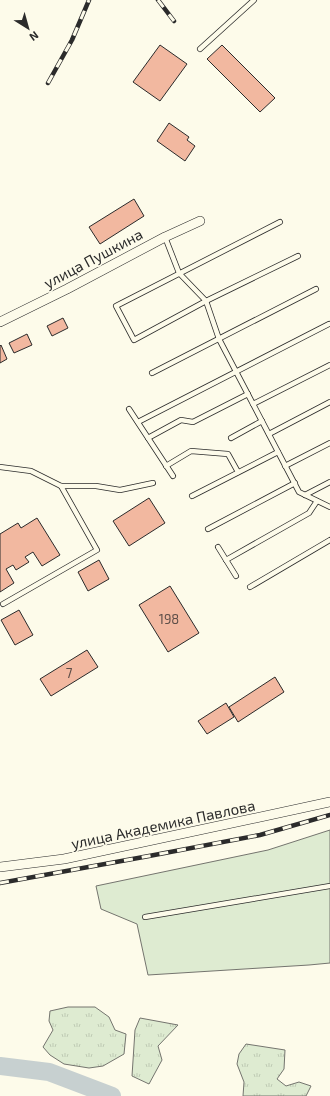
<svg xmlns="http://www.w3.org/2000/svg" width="330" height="1096" viewBox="0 0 330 1096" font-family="'Exo 2',sans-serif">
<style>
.grass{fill:url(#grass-tufts);stroke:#74746e}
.green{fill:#deebd1;stroke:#74746e}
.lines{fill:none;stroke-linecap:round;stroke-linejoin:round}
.river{stroke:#c7d0d0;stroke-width:18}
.building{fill:#f2b8a0;stroke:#2b2b2b}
.lane-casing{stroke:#2b2b2b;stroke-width:6}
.street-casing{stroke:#2b2b2b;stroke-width:10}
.lane{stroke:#fdfbea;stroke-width:4.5}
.street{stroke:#fdfbea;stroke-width:9}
.rail-casing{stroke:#2b2b2b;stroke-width:4.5}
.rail{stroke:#fdfbea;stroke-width:3;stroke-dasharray:9;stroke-linecap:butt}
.labels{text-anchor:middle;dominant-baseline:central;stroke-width:3;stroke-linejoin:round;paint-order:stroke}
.number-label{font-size:13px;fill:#5d4e48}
.street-label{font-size:15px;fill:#2b2b2b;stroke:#fdfbea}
</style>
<defs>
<pattern id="grass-tufts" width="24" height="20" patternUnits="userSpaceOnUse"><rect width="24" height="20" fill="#deebd1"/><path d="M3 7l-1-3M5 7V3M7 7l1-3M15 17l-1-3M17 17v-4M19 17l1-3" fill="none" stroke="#bfcab4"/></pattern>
</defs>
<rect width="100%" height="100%" fill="#fdfbea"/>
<g class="grass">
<path d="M68 1007H95L109 1017 115 1030 126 1034 124 1054 103 1066 89 1068 64 1064 50 1055 43 1047 53 1030 49 1021 50 1011Z"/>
<path d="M140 1018 178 1025 158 1046 162 1060 149 1084 132 1076 135 1030Z"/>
<path d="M246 1044 285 1050 284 1069 277 1079 286 1086 299 1082 311 1086 306 1096H243L244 1082 237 1064 239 1054Z"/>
</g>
<path class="green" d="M330 830V963L309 965 148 975 137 924 101 909 96 886 268 850Z"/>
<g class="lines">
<path class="river" d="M0 1066 49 1072 112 1096"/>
</g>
<g class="building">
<path d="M160 45 187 64 160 101 133 82Z"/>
<path d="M222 45 275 98 260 112 207 59Z"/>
<path d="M169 123 189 137 187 140 195 146 185 161 157 141Z"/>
<path d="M134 199 144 216 100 244 89 227Z"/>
<path d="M63 318 68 328 52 336 47 326Z"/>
<path d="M27 334 32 345 14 353 9 343Z"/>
<path d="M1 345 7 359 0 363V346Z"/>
<path d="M149 498 165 523 129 546 113 521Z"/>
<path d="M37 518 60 555 42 566 33 552 25 557 29 562 16 570 13 565 6 569 14 583 0 592V534L18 523 21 528Z"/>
<path d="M99 560 109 579 88 591 78 572Z"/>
<path d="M170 586 199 633 168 652 139 605Z"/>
<path d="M19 610 33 635 15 645 1 620Z"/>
<path d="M87 650 98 667 51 696 40 679Z"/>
<path d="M275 677 284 692 238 722 229 707Z"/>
<path d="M226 703 234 717 207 734 198 721Z"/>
</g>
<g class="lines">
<defs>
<g id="lane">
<path d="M200 49 254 0"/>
<path d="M280 222 116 306 134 340 206 301 298 256"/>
<path d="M165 237 179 273 206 301 219 339 299 492 330 507"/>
<path d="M152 373 316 289"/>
<path d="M253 404 330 365"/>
<path d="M129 409 173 476"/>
<path d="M138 422 329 324"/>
<path d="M269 434 330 402"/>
<path d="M148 438 181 420 193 422 248 394"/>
<path d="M231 438 262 421"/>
<path d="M166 466 191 451 228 454 238 472"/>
<path d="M285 466 330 443"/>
<path d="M0 467 31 471 61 486 97 550 3 604"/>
<path d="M61 486H96L120 490 153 483"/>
<path d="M305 495 330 482"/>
<path d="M192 496 278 452"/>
<path d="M208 529 295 483"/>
<path d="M218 547 236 576"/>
<path d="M226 560 309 513 317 501"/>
<path d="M250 587 330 540"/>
<path d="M145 917 330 886"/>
</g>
<g id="street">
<path d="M0 322 67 289 165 237 200 221"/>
<path d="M0 867 64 859 330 802"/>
</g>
</defs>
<use href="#lane" class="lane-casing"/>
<use href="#street" class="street-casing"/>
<use href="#lane" class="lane"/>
<use href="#street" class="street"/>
<defs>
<g id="rail">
<path d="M158 0 174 21"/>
<path d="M48 83 72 40 89 0"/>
<path d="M0 883 149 856 260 835 330 815"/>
</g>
</defs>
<use href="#rail" class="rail-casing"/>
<use href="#rail" class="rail"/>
</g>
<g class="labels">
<g class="number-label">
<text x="169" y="619">198</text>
<text x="69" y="673">7</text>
</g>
<g class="street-label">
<text transform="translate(93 258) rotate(-28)">улица Пушкина</text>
<text transform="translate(163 824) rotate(-12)">улица Академика Павлова</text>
</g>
</g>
<g transform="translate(28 28) rotate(143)" stroke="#fdfbea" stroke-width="3" paint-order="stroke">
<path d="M0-3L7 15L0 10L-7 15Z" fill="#2b2b2b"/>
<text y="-6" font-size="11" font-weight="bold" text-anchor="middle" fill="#2b2b2b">N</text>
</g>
</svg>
